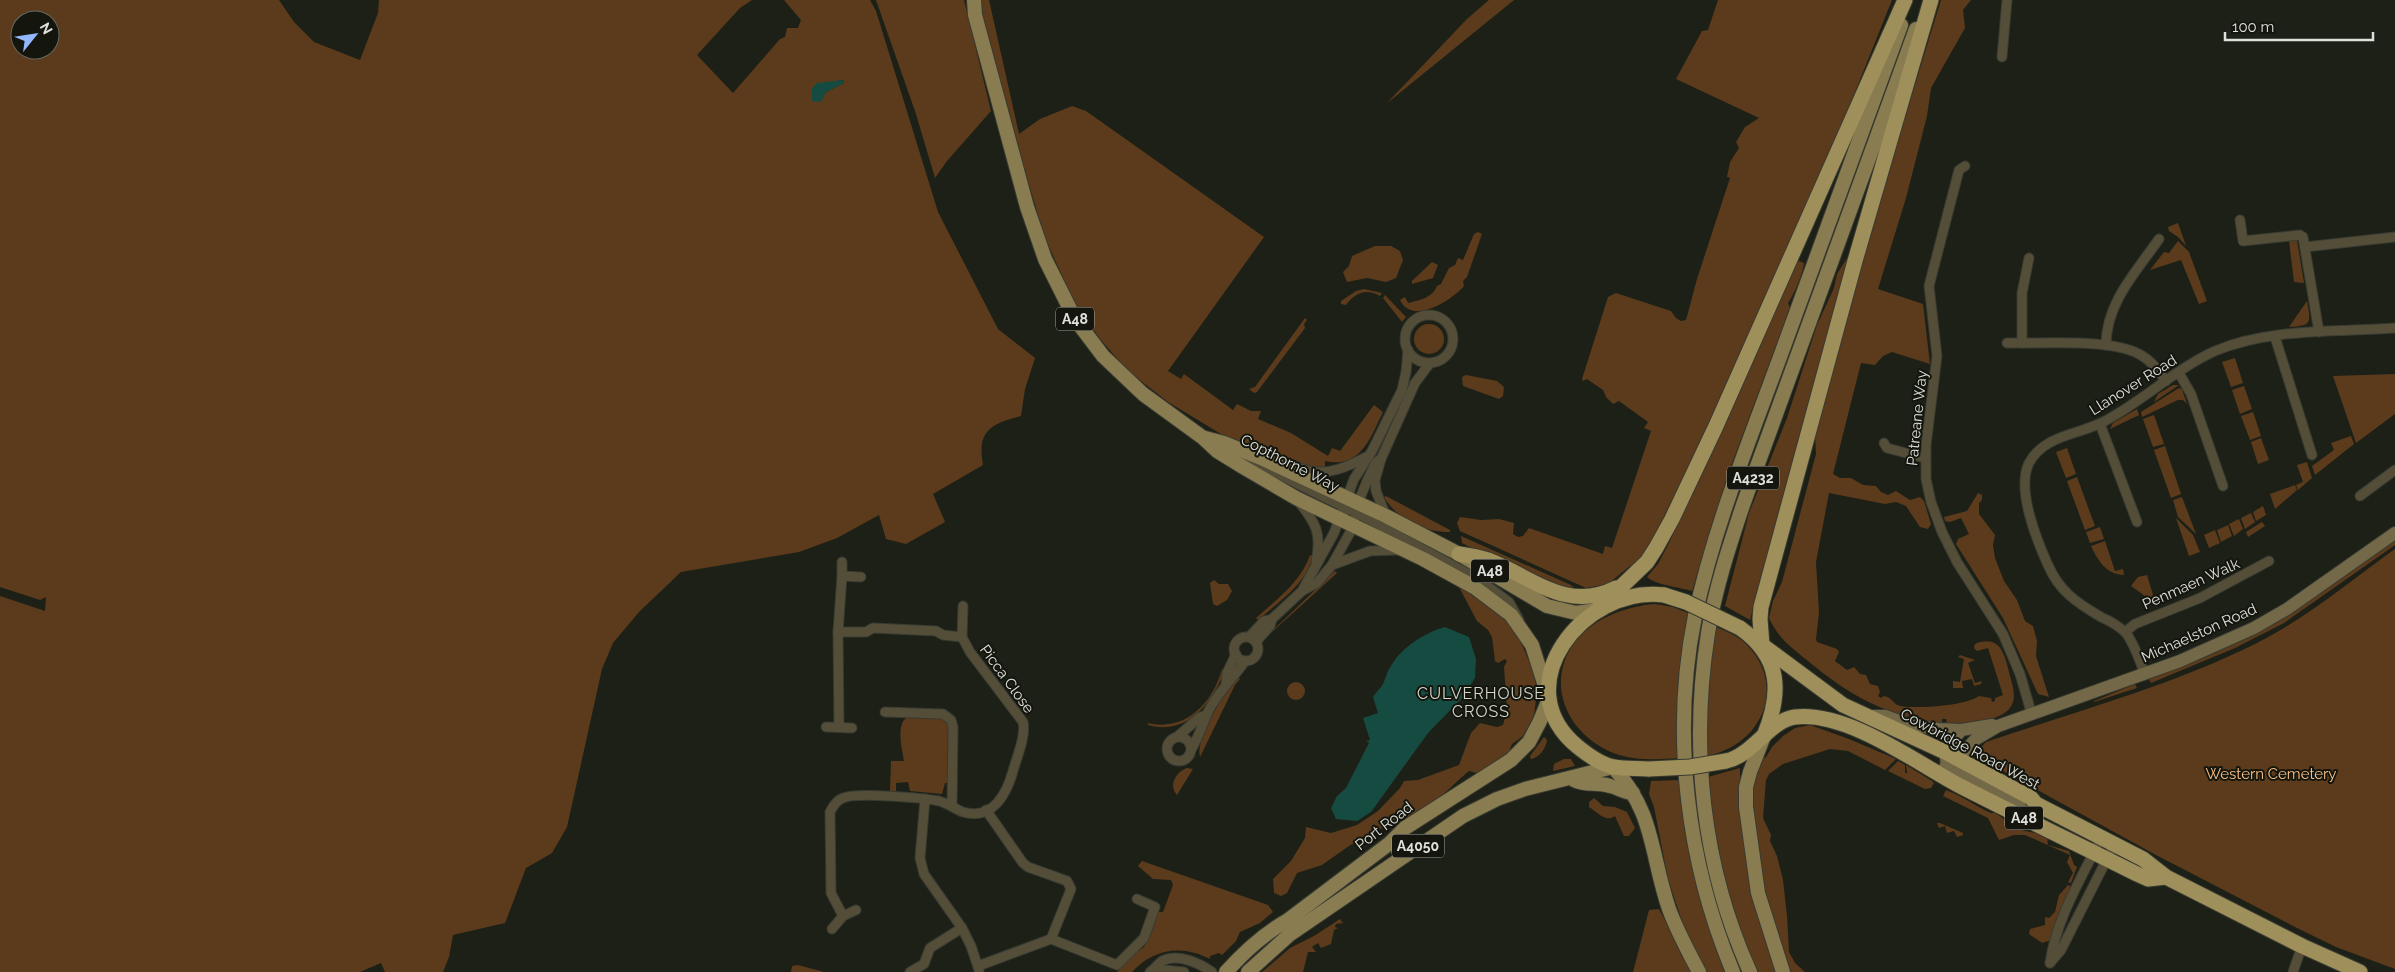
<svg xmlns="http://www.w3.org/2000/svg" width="2395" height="972" viewBox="0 0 2395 972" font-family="Raleway,sans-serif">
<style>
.green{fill:#5b3b1b;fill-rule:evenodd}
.water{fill:#164b41}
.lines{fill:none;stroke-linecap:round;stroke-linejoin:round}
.street-casing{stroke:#383b32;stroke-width:11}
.secondary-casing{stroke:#383b32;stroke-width:14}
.primary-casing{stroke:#383b32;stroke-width:16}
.highway-casing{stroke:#383b32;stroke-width:17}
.street{stroke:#544e39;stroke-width:9}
.secondary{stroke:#736847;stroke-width:12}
.primary{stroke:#8a7c51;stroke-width:14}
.highway{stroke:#9f8f5b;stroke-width:15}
.highway-bridge-casing{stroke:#383b32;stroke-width:17;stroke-linecap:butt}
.highway-bridge{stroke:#9f8f5b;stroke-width:15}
.labels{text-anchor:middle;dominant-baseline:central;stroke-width:4;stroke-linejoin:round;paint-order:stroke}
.shield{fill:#14160e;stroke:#a2a39d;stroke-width:1}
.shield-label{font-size:14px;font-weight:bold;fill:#dfe0da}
.street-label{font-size:15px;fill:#dfe0da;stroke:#14160e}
.park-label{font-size:15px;fill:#fec086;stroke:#14160e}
.neighbourhood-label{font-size:16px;letter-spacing:1px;fill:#d3d7cb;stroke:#14160e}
</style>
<rect width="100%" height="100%" fill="#1d2017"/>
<g class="green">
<path d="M0 0H279L294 22 314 42 360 60 378 13 379 0H752L740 8 697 55 733 93 780 39 785 37 787 28H798L801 20 784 0H870L876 11 938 212 998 329 1035 358 1025 389 1021 416C990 424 977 431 983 465L933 494 945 522 906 544 886 539 879 515 837 538 799 552 681 572 639 612 613 643 602 669 567 827 552 853 526 868 505 923 453 935 449 957 443 972H385L381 963 360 972H0V596L45 611 46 597 40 600 0 587ZM20 20H50V50H20ZM843 80 844 83 826 92 823 98 831 82Z"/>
<path d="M876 0H964L991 111 947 161 935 178 916 114Z"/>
<path d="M980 0H989L1019 134 1040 119 1072 106 1086 111 1264 237 1168 371 1181 379 1184 374 1233 410 1237 404 1251 411H1261L1258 419 1291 433 1328 456 1332 448 1340 451 1374 405 1383 412C1370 439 1360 469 1325 461V469L1307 467 1285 458 1259 452 1221 434 1168 402 1127 370 1100 339 1074 302 1045 238 990 54Z"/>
<path d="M1489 0H1514L1386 104 1467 19Z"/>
<path d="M1718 0H1892L1839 132 1696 454 1659 526 1661 529 1635 566H1630L1608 584 1586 588 1460 531 1457 523 1460 517 1481 520 1499 519 1514 523 1513 534 1518 537 1523 536 1529 528 1603 554 1605 546 1612 548 1651 431 1644 428 1648 422 1619 401 1613 404 1606 397 1603 390 1587 379 1583 381 1582 379 1608 297 1616 293 1671 311 1676 318 1681 321 1686 320 1697 279 1730 178 1727 177 1730 162 1739 148 1736 142 1745 127 1759 118 1676 79 1702 31 1708 30Z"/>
<path d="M1941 0H1971L1963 10 1965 28 1931 88 1927 116 1906 198 1878 289 1923 304 1930 364 1892 352 1883 356 1875 365 1861 363 1833 474 1840 478H1851L1863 485 1876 486 1881 492 1888 495 1896 491 1910 500 1920 497 1924 501 1931 524 1928 529 1920 527 1906 506 1896 502 1885 504 1829 493 1816 562 1819 613 1816 639 1817 642 1837 649 1839 652 1835 661 1847 670 1854 667 1860 674 1866 675 1870 684 1878 686 1880 692 1878 696 1881 698 1884 696C1892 697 1894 705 1900 706 1916 709 1965 706 1979 696L1991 698 1992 702 1995 701V698L2003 695 1988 648 1977 651 1974 648 1975 644C1981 641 1990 640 1996 644 2004 649 2007 664 2009 672 2011 681 2016 693 2013 702 2007 723 1964 723 1947 724L1946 719H1942V723C1887 717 1849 695 1808 661 1792 648 1778 638 1769 618L1773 601 1782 582 1816 454 1815 435 1860 264Z"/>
<path d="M2178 223 2186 246 2178 237 2169 231 2168 227Z"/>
<path d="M1478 232 1482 234 1467 277 1463 281 1464 286C1452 300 1412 326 1400 300L1405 297 1408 303C1420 300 1432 298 1437 286L1441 284 1449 268 1455 265 1458 258 1463 260 1474 234Z"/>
<path d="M2297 240 2304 283 2294 282 2289 241Z"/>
<path d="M2178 241 2189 252 2207 301 2199 304 2181 260 2150 270 2164 252 2169 253Z"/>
<path d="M1375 246H1391L1400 251 1403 260 1396 278 1386 282 1367 278 1347 282 1343 272 1349 266 1352 256Z"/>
<path d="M1847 258 1849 259 1750 620 1725 606 1749 513 1787 418 1817 325 1834 288 1837 274Z"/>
<path d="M1799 261 1804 263C1803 273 1794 295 1788 303L1790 308 1728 474 1692 591C1678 587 1656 585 1647 577L1658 564 1670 541 1795 264Z"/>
<path d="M1432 262 1438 265 1433 278 1412 284V281Z"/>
<path d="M1364 289 1382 293 1380 296C1366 288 1355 293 1346 305L1341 304V301L1356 291Z"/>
<path d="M1385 295 1406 317 1402 322 1383 298Z"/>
<path d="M2307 301C2311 323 2312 326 2289 327Z"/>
<path d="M1305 318 1307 320 1304 324 1305 328 1257 392 1254 393 1249 389 1255 387Z"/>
<circle cx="1429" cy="339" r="15"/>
<path d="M2235 358 2243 383 2231 387 2222 362Z"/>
<path d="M2395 374V414L2356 443 2333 376Z"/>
<path d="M1466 375 1497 381 1504 387 1503 396 1499 399 1463 386 1462 377Z"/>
<path d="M2173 385H2179L2154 402 2158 394Z"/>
<path d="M2244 386 2252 409 2240 414 2232 390Z"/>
<path d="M2179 388 2182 389 2187 404 2183 400H2178L2142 417 2141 412Z"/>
<path d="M2137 409 2139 415 2110 429 2113 423Z"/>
<path d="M2253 412 2261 436 2250 440 2241 416Z"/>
<path d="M2154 415 2164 444 2153 447 2143 419Z"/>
<path d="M2351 436 2354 444 2315 475 2312 466 2334 450 2331 443Z"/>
<path d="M2261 438 2269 460 2258 464 2251 442Z"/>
<path d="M2165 446 2181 494 2171 498 2154 450Z"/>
<path d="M2067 448 2076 474 2066 478 2056 452Z"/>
<path d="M2307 462 2312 478 2298 490 2296 485 2303 482 2297 465Z"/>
<path d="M2077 477 2095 526 2085 530 2067 481Z"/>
<path d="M2295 485 2297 490 2275 509 2270 494Z"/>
<path d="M1978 493 1982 495V500L1979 503V514L1995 535 1993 545 1995 558 2004 581 2017 600 2025 621 2033 626 2037 641 2036 656 2049 697 2038 694 2003 618 1956 544 1958 539 1969 534 1961 518 1950 522 1945 521 1944 517 1967 511Z"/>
<path d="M1386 496 1450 530V532C1427 533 1396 519 1384 497Z"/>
<path d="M2182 497 2196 534 2178 517 2173 500Z"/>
<path d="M2263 506 2266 515 2256 521 2253 512Z"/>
<path d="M2251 513 2255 522 2245 529 2241 518Z"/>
<path d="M2176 518 2193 535 2200 552 2189 556Z"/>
<path d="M2239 519 2243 529 2234 536 2229 524Z"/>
<path d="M2262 522 2265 526 2248 537 2246 532Z"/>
<path d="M2228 525 2232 536 2221 542 2217 530Z"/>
<path d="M2100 527 2104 539 2090 543 2086 532Z"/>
<path d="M2215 530 2220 543 2209 548 2204 535Z"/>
<path d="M1461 536 1571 585 1573 587V594L1531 578 1462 543Z"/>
<path d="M2395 539V545L2284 623 2235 648 2151 683 2149 679 2193 662 2260 631Z"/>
<path d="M2105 541 2115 571 2123 569 2124 575C2107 575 2098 561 2091 546Z"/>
<path d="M2395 549V969L2336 947 2299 929 2156 855 1992 765 1982 757 1981 747 1986 742C2077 711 2171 686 2257 643 2307 618 2350 581 2395 549Z"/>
<path d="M1310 555 1313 556C1307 584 1278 602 1258 620L1256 618C1277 599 1301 582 1310 555Z"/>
<path d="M1335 571 1337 573 1272 632 1270 633Z"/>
<path d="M2147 575 2157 608 2145 596 2131 586 2138 577Z"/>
<path d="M1214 580 1219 584H1228L1232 591 1227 600 1217 606 1213 604 1210 583Z"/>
<path d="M1459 587 1464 588 1503 614 1519 637 1534 674 1537 691 1534 716 1523 736 1512 744 1507 757 1477 773 1469 771C1450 786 1424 819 1400 818L1349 846 1322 865 1297 873 1287 893 1281 896 1274 893 1273 879 1291 861 1305 838 1306 827 1331 833 1357 825 1378 811 1400 788 1404 781 1418 780 1459 765 1471 733 1480 723 1497 727 1503 725 1507 711 1504 667 1507 661 1505 659 1498 663 1495 661 1492 637 1488 630 1477 621Z"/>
<path d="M1655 604 1673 607 1690 614 1680 758C1661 759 1641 761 1623 756 1575 743 1543 692 1572 646 1589 620 1625 606 1655 604Z"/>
<path d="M1716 627C1726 631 1738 636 1746 644 1788 686 1762 746 1706 756L1709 669Z"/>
<path d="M1960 655 1975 660 1968 663 1975 683 1982 681 1981 684 1974 686 1972 679 1962 681 1963 688H1953V681L1960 682 1964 659 1958 657Z"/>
<path d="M1222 669 1225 670C1212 703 1188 736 1148 725V723C1185 732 1213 703 1222 669Z"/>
<path d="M1237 677 1240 679 1235 685 1200 757C1195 737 1225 693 1237 677Z"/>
<circle cx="1296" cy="691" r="9"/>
<path d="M2135 684 2137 688 2094 702V701Z"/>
<path d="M906 718 943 719 948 723 947 783H945L942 794 910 791 908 782 896 783V791H890L891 761H904C902 749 896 726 906 718Z"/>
<path d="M1810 725 1849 739 1896 759 1885 770 1848 751 1830 749 1783 764 1769 774 1766 780 1763 818 1771 835 1770 841 1777 856 1783 880 1787 916 1789 952 1795 963 1805 972H1788C1781 949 1772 925 1766 902 1760 880 1744 786 1759 772L1757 769 1762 759 1766 757 1772 747 1783 736 1795 728Z"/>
<path d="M1544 737 1547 740C1546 748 1539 758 1531 759L1530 756Z"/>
<path d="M1564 759H1571L1575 766 1553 771 1554 764Z"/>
<path d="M1898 761 1905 765V773H1907L1906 765 1932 781 1934 783 1931 788 1925 789 1888 771Z"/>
<path d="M1187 768 1193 769 1177 795C1168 785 1176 772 1187 768Z"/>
<path d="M1740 768V777L1742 778 1778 972H1756C1730 909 1714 845 1708 777Z"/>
<path d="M1679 780 1681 784 1730 972H1703L1683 924 1668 879 1654 807 1649 794 1651 781Z"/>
<path d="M1946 790C1961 795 1975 806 1991 813H1995C2004 818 2009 825 2019 829 2029 833 2038 832 2047 837L2048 845 2069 851 2074 865 2077 867 2071 883 2068 882 2073 873 2067 862 2070 855 2025 835H2014L1999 840 1988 818 1943 796Z"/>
<path d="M1594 798 1603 806 1615 807 1627 812 1635 828 1629 836H1624L1615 816C1606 823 1597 812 1589 807V802Z"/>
<path d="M1937 823H1940L1963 833V835L1957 837 1954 831 1947 833 1945 826 1939 828Z"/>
<path d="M1142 861 1268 905 1273 912 1260 923 1240 932 1236 941 1222 955 1219 953 1210 956V959C1205 957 1200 954 1195 953 1171 946 1148 954 1132 972H1117L1135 953 1144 947 1156 915 1158 912H1163L1173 885 1171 880 1153 879 1138 866Z"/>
<path d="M2068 885 2070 886V902L2051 940 2042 943 2029 934 2030 929 2045 925V917L2049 918 2055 912 2059 895Z"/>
<path d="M1659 909 1680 948 1681 955 1694 972H1633L1649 910Z"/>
<path d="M1340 919 1343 923 1336 924 1335 927 1338 928 1334 930 1331 944 1321 948 1318 943 1312 947 1316 952H1308L1303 972H1262L1290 948 1314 936Z"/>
<path d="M798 965 824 972H791L792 966Z"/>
</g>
<g class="water">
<path d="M843 80 844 83 826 92 821 102 812 101V88L817 83Z"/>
<path d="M1445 627 1469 637 1476 659 1475 678 1462 698 1428 733 1371 812 1357 821 1336 819 1331 808 1337 796 1346 788 1369 743 1366 741 1370 740 1363 718 1378 713 1373 697C1376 692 1380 689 1383 684 1386 678 1387 671 1391 666 1402 647 1424 633 1445 627Z"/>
</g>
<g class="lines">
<defs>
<g id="street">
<path d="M2002 57 2007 0"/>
<path d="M1965 166 1959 170 1929 286 1937 356 1926 445V479L1931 502 1942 532 1957 562 2003 634 2020 674 2032 715"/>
<path d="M2240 220 2243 241 2300 235 2303 237 2319 332"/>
<path d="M2305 247 2395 237"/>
<circle cx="1429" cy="339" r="24"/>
<path d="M2275 337 2312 455"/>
<path d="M2007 343C2041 344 2110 338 2139 354 2151 360 2158 370 2166 381"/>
<path d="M2022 343V293L2029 258"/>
<path d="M2106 345C2106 303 2136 272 2159 239"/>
<path d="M2179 373 2191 394 2223 486"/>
<path d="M2100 424 2137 522"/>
<path d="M1884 443 1887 448 1925 458"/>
<path d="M1241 456 1340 505 1347 511"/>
<path d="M1272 459C1285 461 1294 466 1306 470 1328 476 1347 467 1366 457"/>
<path d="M2360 496 2395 470"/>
<path d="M1298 501C1316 523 1322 533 1316 562"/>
<path d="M1353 511 1478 579 1509 602 1519 620"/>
<path d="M1386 516 1376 491 1375 480 1381 459 1415 383 1430 363"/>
<path d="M842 562V576L861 577"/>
<path d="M1332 565 1370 551 1398 550"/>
<path d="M842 576 838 632H866L873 628 936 631 943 635 962 637"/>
<path d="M1302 591 1334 533 1354 479 1372 451 1402 390 1406 372 1408 350"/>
<path d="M838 632 839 727"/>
<path d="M2125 632 2135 624 2200 598 2269 561"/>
<circle cx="1246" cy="649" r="12"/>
<path d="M1249 637 1264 621 1272 619 1302 591 1317 583 1332 565 1353 527 1358 503 1367 481 1376 462 1381 459"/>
<path d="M1256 642 1270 626 1272 619"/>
<path d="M2145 675C2140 661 2135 645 2126 633 2119 626 2110 621 2101 617 2077 603 2059 591 2048 565 2037 541 2016 489 2029 463 2044 435 2078 435 2103 422 2142 402 2175 369 2215 351 2269 328 2338 332 2395 328"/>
<path d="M1226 683 1227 673 1236 654"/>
<path d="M885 712 943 714 951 720 953 727 952 806"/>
<path d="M826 727 852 728"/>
<path d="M1177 737 1200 717 1207 715"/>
<circle cx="1179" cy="749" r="12"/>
<path d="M1191 750C1198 738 1202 727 1207 714 1216 694 1233 679 1245 661"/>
<path d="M925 799 920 858 924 874 962 928 971 946 979 970"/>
<path d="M843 916 831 893 830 812C833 806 837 800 843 798 856 792 923 798 939 801 947 803 955 809 963 812 993 821 1007 793 1013 771 1017 756 1026 737 1023 722L970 652 962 637 963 606"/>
<path d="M832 929 843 916 856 910"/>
<path d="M1051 939 1117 965 1144 938 1155 907 1137 899"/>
<path d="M2050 963C2056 919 2082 877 2101 838"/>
<path d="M2050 963 2061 950 2114 845"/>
<path d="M978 966 1051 939 1071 889 1067 881 1028 867 1023 863 986 810"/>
<path d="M1155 969 1184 972"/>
<path d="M910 972 924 964 930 948 962 928"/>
<path d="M1150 972C1155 969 1158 964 1162 961 1178 953 1199 963 1212 972"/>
<path d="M2293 972 2302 946"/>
</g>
<g id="secondary">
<path d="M1869 716H1886L1910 725 1939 729 1961 730 1992 725"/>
<path d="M1961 730 1945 752 1947 764 2019 805 2028 820"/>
<path d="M1941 774 1947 764 1957 759 1976 739 1998 726 2180 661 2254 628 2287 609 2395 533"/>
</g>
<g id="primary">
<path d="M974 0 975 15 1027 207 1045 259 1075 319 1103 356 1143 394 1202 437 1217 451 1243 467 1296 498 1423 559 1474 587 1511 615 1532 645 1549 699 1540 721 1529 742 1511 760 1405 828 1390 843 1288 920C1265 933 1244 952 1226 972"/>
<path d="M1205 438 1224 443 1261 458 1386 516 1459 554 1547 606 1576 613 1597 610"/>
<path d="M1764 736 1750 772 1746 787V807L1758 893 1783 972"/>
<path d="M1574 780C1585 786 1598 782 1610 786 1619 788 1624 793 1633 793"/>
<path d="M1248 972 1289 935 1463 816 1497 799 1525 789 1613 767C1655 813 1650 853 1669 909 1677 931 1688 951 1699 972"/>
<path d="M1733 972C1687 862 1671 734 1695 616 1714 527 1749 442 1780 357 1820 246 1861 136 1901 25"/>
<path d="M1750 972C1702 866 1690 747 1708 633 1715 589 1729 547 1743 505L1916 29"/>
</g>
<g id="highway">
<path d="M1459 554C1470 556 1483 557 1493 562 1535 580 1569 612 1616 588"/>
<path d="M1597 610 1647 562 1656 548 1672 519 1716 426 1905 0"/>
<path d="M1740 628C1781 657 1782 692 1764 736"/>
<path d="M1762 645 1843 705 1945 752 2031 798 2036 804 2143 859 2166 877 2302 946 2360 972"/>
<path d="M1762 645 1760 619 1761 607 1855 261 1931 0"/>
<path d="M1726 761C1752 756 1770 720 1795 717 1849 711 1919 765 1964 788 2021 817 2079 845 2137 874L2148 879 2166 877"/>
<path d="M1649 769C1638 768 1625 769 1614 767 1602 765 1588 755 1578 747 1504 687 1583 585 1664 595"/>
</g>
</defs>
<use href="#street" class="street-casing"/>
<use href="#secondary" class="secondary-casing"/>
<use href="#primary" class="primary-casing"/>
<use href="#highway" class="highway-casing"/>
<use href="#street" class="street"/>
<use href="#secondary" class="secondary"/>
<use href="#primary" class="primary"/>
<use href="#highway" class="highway"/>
<defs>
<g id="highway-bridge">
<path d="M1664 595 1686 602 1740 628"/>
<path d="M1649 769 1690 767 1726 761"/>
</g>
</defs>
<use href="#highway-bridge" class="highway-bridge-casing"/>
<use href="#highway-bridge" class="highway-bridge"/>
</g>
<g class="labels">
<g class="shield">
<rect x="1056" y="307.5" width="38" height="23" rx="4"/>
<rect x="1727" y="466.5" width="52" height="23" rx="4"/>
<rect x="1471" y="559.5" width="38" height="23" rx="4"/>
<rect x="2005" y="806.5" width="38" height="23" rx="4"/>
<rect x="1392" y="834.5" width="52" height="23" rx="4"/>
</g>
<g class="shield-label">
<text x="1075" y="319">A48</text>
<text x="1753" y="478">A4232</text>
<text x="1490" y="571">A48</text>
<text x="2024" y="818">A48</text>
<text x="1418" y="846">A4050</text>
</g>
<g class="street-label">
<text transform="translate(2133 385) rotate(-32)">Llanover Road</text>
<text transform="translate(1917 418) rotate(-84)">Patreane Way</text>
<text transform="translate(1290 463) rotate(27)">Copthorne Way</text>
<text transform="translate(2191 584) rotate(-24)">Penmaen Walk</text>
<text transform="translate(2199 633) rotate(-24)">Michaelston Road</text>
<text transform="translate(1007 679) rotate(54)">Picca Close</text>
<text transform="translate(1970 749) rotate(28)">Cowbridge Road West</text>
<text transform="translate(1384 826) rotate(-38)">Port Road</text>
</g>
<g class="park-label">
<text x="2271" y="774">Western Cemetery</text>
</g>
<g class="neighbourhood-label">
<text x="1481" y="693">CULVERHOUSE<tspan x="1481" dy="18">CROSS</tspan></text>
</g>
</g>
<g transform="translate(35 35) rotate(60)"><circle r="24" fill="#14160e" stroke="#656760"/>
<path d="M0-4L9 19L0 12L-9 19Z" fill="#92b7fd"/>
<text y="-8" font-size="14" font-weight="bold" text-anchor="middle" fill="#dfe0da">N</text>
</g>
<path d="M2225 32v8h148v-8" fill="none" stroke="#dfe0da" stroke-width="2.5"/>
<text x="2232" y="32" font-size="15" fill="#dfe0da" stroke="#14160e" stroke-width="4" paint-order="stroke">100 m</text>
</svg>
